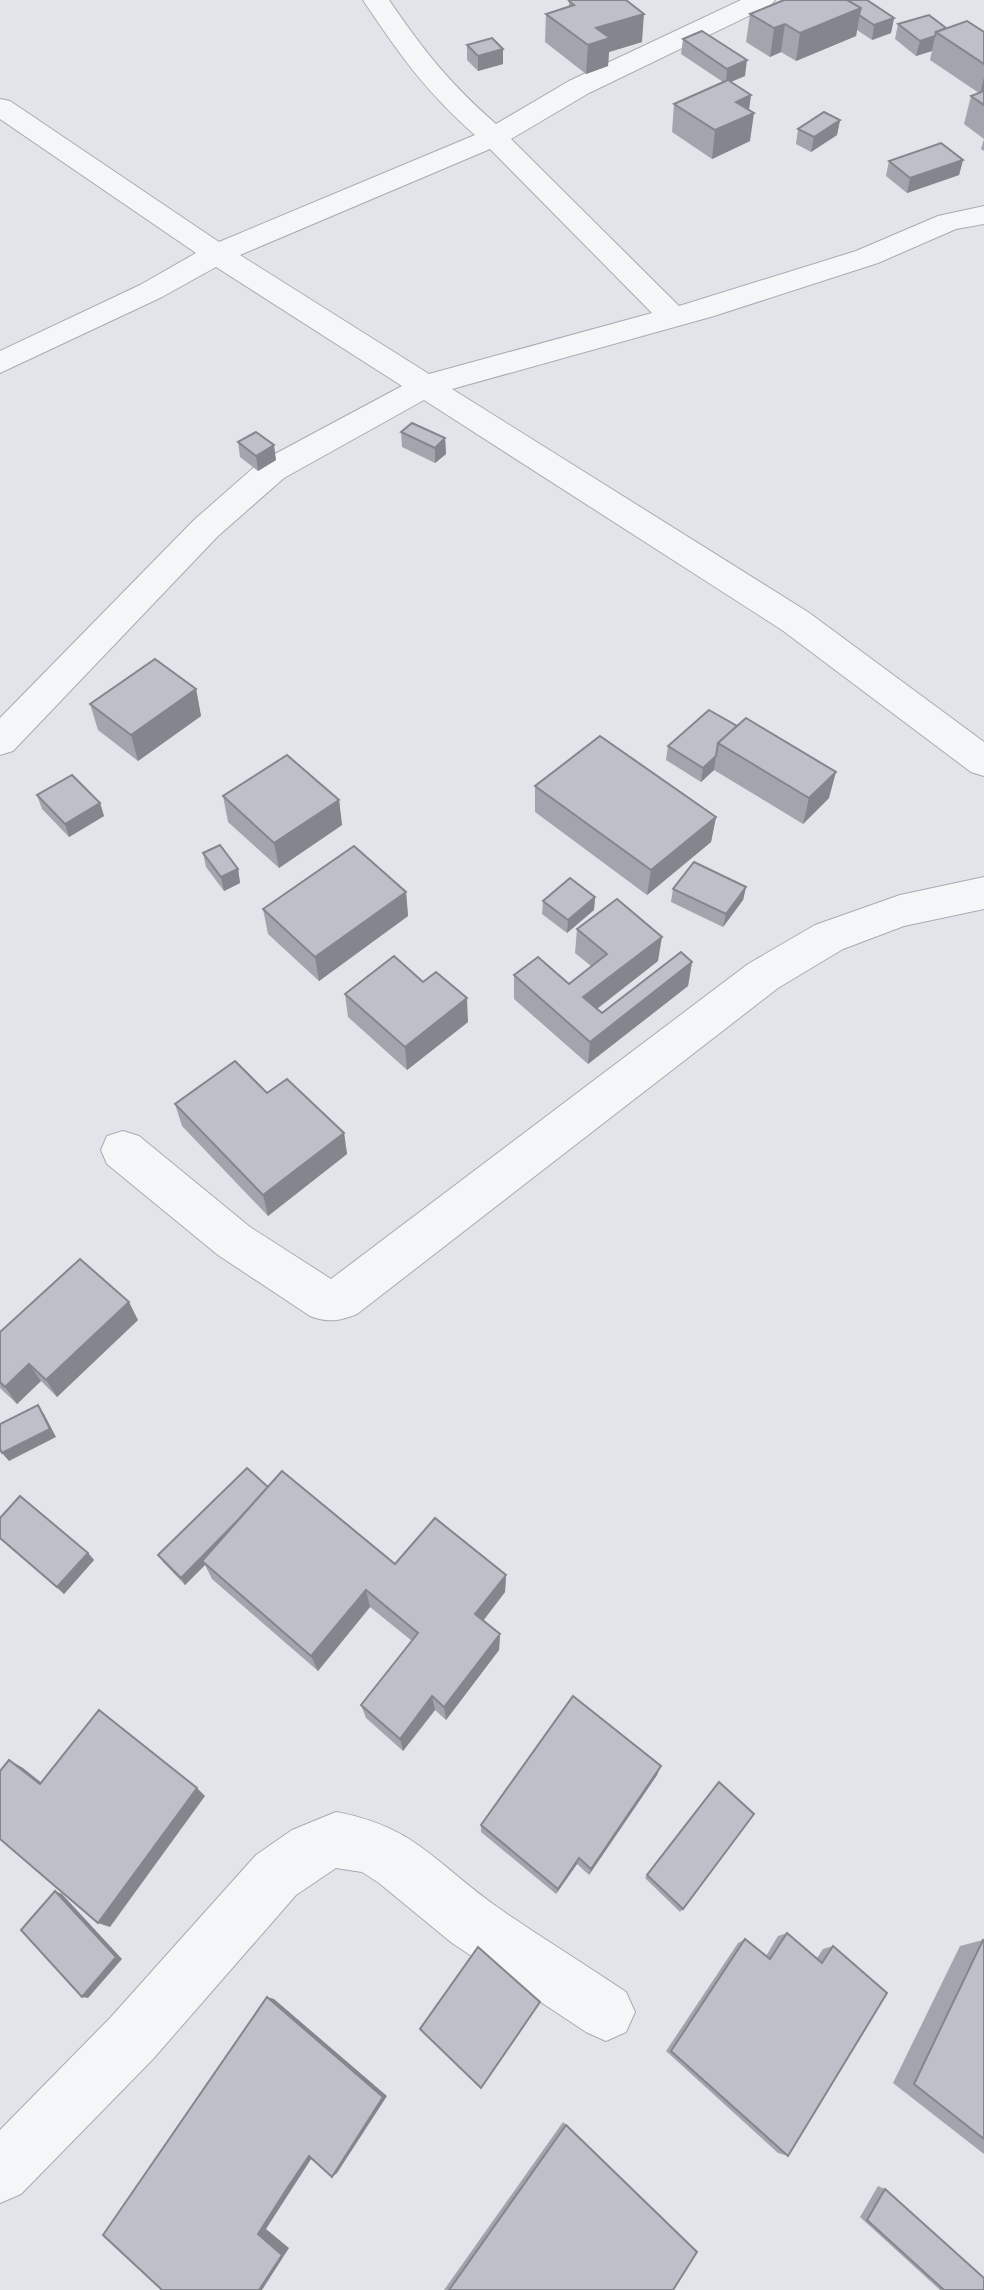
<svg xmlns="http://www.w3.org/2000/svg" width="984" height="2290" viewBox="0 0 984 2290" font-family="Jost,sans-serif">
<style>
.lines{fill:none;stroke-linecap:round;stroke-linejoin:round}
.minor-casing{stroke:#a9aab3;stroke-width:2}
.minor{fill:#f5f6f8;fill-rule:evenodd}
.wall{fill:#a3a4ad}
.shaded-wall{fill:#85868d}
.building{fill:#bebfc9;stroke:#85868d;stroke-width:2}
</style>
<rect width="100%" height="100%" fill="#e3e4e9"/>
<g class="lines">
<defs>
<g id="minor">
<path d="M363 0H389C423 50 450 84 496 124L569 81 741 0H775L771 5 589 93 511 139 679 306 856 251 938 216 984 206V224L956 229 878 263 714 316 452 389 808 612 984 742V776L971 772 782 630 424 400 284 478 218 536 13 751 0 755V718L194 520 260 462 402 386 216 267 162 297 0 373V351L140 285 196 253 0 119V99L10 101 219 242 475 135C426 92 399 54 363 0ZM490 149 652 313 429 374 240 255Z"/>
<path d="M984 877V909L904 926 843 949 778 988 357 1314C339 1321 328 1323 310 1316L218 1255 107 1164 101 1150 107 1136 123 1131 139 1136 250 1227 331 1279 748 964 815 925 900 895Z"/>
<path d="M336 1812C413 1826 434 1861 493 1904 536 1935 582 1962 626 1992L635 2012 626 2032 606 2041 586 2032 452 1943 379 1883 362 1872 336 1868 296 1895 153 2059 21 2194 0 2203V2130L111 2017 256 1855 292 1830Z"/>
</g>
</defs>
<use href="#minor" class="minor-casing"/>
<use href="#minor" class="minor"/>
</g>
<g class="wall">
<path d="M784 0 894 18 891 33 872 40 857 30 856 36 796 61 781 52 770 57 746 42 750 14Z"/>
<path d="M569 1 642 42 609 52 608 66 586 74 545 42 546 14 569 6Z"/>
<path d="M898 24 984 32V151L981 149 984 139 964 124 971 96 979 93 930 60 932 51 916 56 895 39Z"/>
<path d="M683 39 745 76 730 82 751 95 749 110 750 141 712 159 672 132 674 104 723 82 681 54Z"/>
<path d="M467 45 503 64 478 71 467 60Z"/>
<path d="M840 120 837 135 811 152 796 144 798 129Z"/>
<path d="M963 160 959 175 907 193 886 176 889 161Z"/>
<path d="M401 432 445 438 446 454 435 463 402 447Z"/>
<path d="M238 442 276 460 258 471 240 457Z"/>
<path d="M196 689 201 716 138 761 98 730 90 704Z"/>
<path d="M709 710 829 798 803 824 714 770 701 782 666 760 668 746Z"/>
<path d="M535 786 716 817 711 842 647 895 535 812Z"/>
<path d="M37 795 100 803 104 816 69 837 42 809Z"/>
<path d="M223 796 339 800 342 825 279 868 228 822Z"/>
<path d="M203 853 238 869 240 883 224 891 206 867Z"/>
<path d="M746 887 743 900 723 927 671 902 673 889Z"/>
<path d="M406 892 408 916 319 981 268 934 263 909Z"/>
<path d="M595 897 594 910 567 933 542 914 543 901Z"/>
<path d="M577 929 658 961 597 1009 602 1013 692 962 688 986 588 1064 514 999V975L569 984 591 966 575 953Z"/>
<path d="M345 994 468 1022 407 1070 348 1017Z"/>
<path d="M175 1104 344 1133 347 1154 268 1216 182 1126Z"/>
<path d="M138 1320 57 1397 41 1381 17 1404 0 1388V1332Z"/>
<path d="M268 1487 395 1564 506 1575 505 1592 483 1621 500 1634 499 1650 446 1720 435 1710 403 1751 366 1718 361 1705 412 1641 370 1607 318 1671 212 1579 205 1565 185 1585 163 1562 158 1555Z"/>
<path d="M0 1518 88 1553 94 1560 64 1594 0 1539Z"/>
<path d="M657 1775 589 1875 577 1864 556 1894 481 1832V1825Z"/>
<path d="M719 1782 683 1909 680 1912 645 1878Z"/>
<path d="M787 1933 817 1958 823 1949 833 1946 788 2156 778 2153 666 2051 738 1943 745 1939 766 1956 778 1936Z"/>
<path d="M983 1940 984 1941V2154L893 2083 960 1946Z"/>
<path d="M563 2122 697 2252 673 2290H444Z"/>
<path d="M878 2186 885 2189 984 2290H940L860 2217Z"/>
</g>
<g class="shaded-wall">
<path d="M861 8 856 36 796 61 800 33Z"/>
<path d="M644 14 642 42 609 52 608 66 586 74 588 45 596 28Z"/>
<path d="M894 18 891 33 872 40 874 25Z"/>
<path d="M785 24 781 52 770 57 774 28Z"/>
<path d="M935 36 932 51 916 56 920 41Z"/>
<path d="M503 49V64L478 71V56Z"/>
<path d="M747 60 745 76 726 84 727 69Z"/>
<path d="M984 77V92L980 94Z"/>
<path d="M751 95 748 115 754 113 750 141 712 159 715 130 736 102Z"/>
<path d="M840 120 837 135 811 152 814 137Z"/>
<path d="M963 160 959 175 907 193 910 178Z"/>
<path d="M445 438 446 454 435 463V448Z"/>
<path d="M274 445 276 460 258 471 256 456Z"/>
<path d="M196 689 201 716 138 761 131 735Z"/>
<path d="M716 756 714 770 701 782 703 768Z"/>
<path d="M836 772 829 798 803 824 809 798Z"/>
<path d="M339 800 342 825 279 868 274 843Z"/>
<path d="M100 803 104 816 69 837 65 824Z"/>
<path d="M716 817 711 842 647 895 651 870Z"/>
<path d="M238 869 240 883 224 891 221 877Z"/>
<path d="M746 887 743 900 723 927 726 914Z"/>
<path d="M406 892 408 916 319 981 315 957Z"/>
<path d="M595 897 594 910 567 933 568 920Z"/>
<path d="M662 937 658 961 581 1021 583 997Z"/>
<path d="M692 962 688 986 588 1064 590 1042Z"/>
<path d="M467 998 468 1022 407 1070 405 1047Z"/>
<path d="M344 1133 347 1154 268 1216 263 1195Z"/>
<path d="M129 1302 138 1320 57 1397 46 1380Z"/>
<path d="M29 1364 41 1381 17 1404 5 1387Z"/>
<path d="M38 1405 44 1414 56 1437 9 1461 2 1453Z"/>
<path d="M270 1488 202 1561 205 1565 185 1585 181 1578Z"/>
<path d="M88 1553 94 1560 64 1594 57 1587Z"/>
<path d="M506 1575 505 1592 476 1630 475 1614Z"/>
<path d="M366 1590 370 1607 318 1671 311 1656Z"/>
<path d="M500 1634 499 1650 446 1720 444 1707Z"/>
<path d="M432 1696 435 1710 403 1751 400 1739Z"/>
<path d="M9 1760 23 1768 53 1792 40 1784Z"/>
<path d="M661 1766 657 1775 589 1875 591 1869Z"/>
<path d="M197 1788 205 1796 110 1927 98 1923Z"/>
<path d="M579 1858 577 1864 556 1894 558 1889Z"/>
<path d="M55 1891 62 1894 122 1959 88 1998 82 1997Z"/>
<path d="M267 1997 274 1999 387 2096 337 2173 332 2177Z"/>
<path d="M315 2153 266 2229 289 2248 262 2290H259L258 2234 309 2156Z"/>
</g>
<g class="building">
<path d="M571 0H626L644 14 596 28 610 38 588 45 546 14 574 5 569 1Z"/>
<path d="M784 0H847L861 8 800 33 785 24 774 28 750 14Z"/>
<path d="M847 0H867L894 18 874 25 859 15 861 8Z"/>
<path d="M929 15 946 28 936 32 935 36 920 41 898 24Z"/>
<path d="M967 21 984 32V64L936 32Z"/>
<path d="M702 31 747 60 727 69 683 39Z"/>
<path d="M492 38 503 49 478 56 467 45Z"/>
<path d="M728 80 751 95 736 102 754 113 715 130 674 104Z"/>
<path d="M984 91V105L971 96Z"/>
<path d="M824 112 840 120 814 137 798 129Z"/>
<path d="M941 143 963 160 910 178 889 161Z"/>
<path d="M412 423 445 438 435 448 401 432Z"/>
<path d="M256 432 274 445 256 456 238 442Z"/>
<path d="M155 659 196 689 131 735 90 704Z"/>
<path d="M709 710 737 726 718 743 716 756 703 768 668 746Z"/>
<path d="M746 718 836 772 809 798 718 743Z"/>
<path d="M600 736 716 817 651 870 535 786Z"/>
<path d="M287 755 339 800 274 843 223 796Z"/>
<path d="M72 775 100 803 65 824 37 795Z"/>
<path d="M220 845 238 869 221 877 203 853Z"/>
<path d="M354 846 406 892 315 957 263 909Z"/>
<path d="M694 862 746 887 726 914 673 889Z"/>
<path d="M570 878 595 897 568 920 543 901Z"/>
<path d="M617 899 662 937 583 997 602 1013 681 952 692 962 590 1042 514 975 538 957 569 984 607 954 577 929Z"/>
<path d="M394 956 423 982 436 972 467 998 405 1047 345 994Z"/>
<path d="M235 1061 267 1093 287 1079 344 1133 263 1195 175 1104Z"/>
<path d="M80 1259 129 1302 46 1380 29 1364 5 1387 0 1382V1332Z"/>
<path d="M38 1405 50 1429 2 1453 0 1449V1424Z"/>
<path d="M247 1468 268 1487 237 1521 181 1578 158 1555Z"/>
<path d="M282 1471 395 1564 435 1518 506 1575 475 1614 500 1634 444 1707 432 1696 400 1739 361 1705 418 1633 366 1590 311 1656 202 1561Z"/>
<path d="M20 1496 88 1553 57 1587 0 1538V1518Z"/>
<path d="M573 1696 661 1766 591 1869 579 1858 558 1889 481 1825Z"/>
<path d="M99 1710 197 1788 98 1923 0 1839V1771L9 1760 40 1784Z"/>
<path d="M719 1782 754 1814 683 1909 647 1875Z"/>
<path d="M55 1891 116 1957 82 1997 21 1930Z"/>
<path d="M787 1933 822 1963 833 1946 887 1993 788 2156 671 2051 745 1939 770 1959Z"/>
<path d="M983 1940 984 1941V2139L914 2084Z"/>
<path d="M478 1947 540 2002 481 2088 420 2029Z"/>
<path d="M267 1997 383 2097 332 2177 309 2156 286 2190 258 2234 282 2255 259 2290H162L103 2235Z"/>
<path d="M566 2125 697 2252 673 2290H449Z"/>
<path d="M885 2189 984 2278V2290H944L867 2220Z"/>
</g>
</svg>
